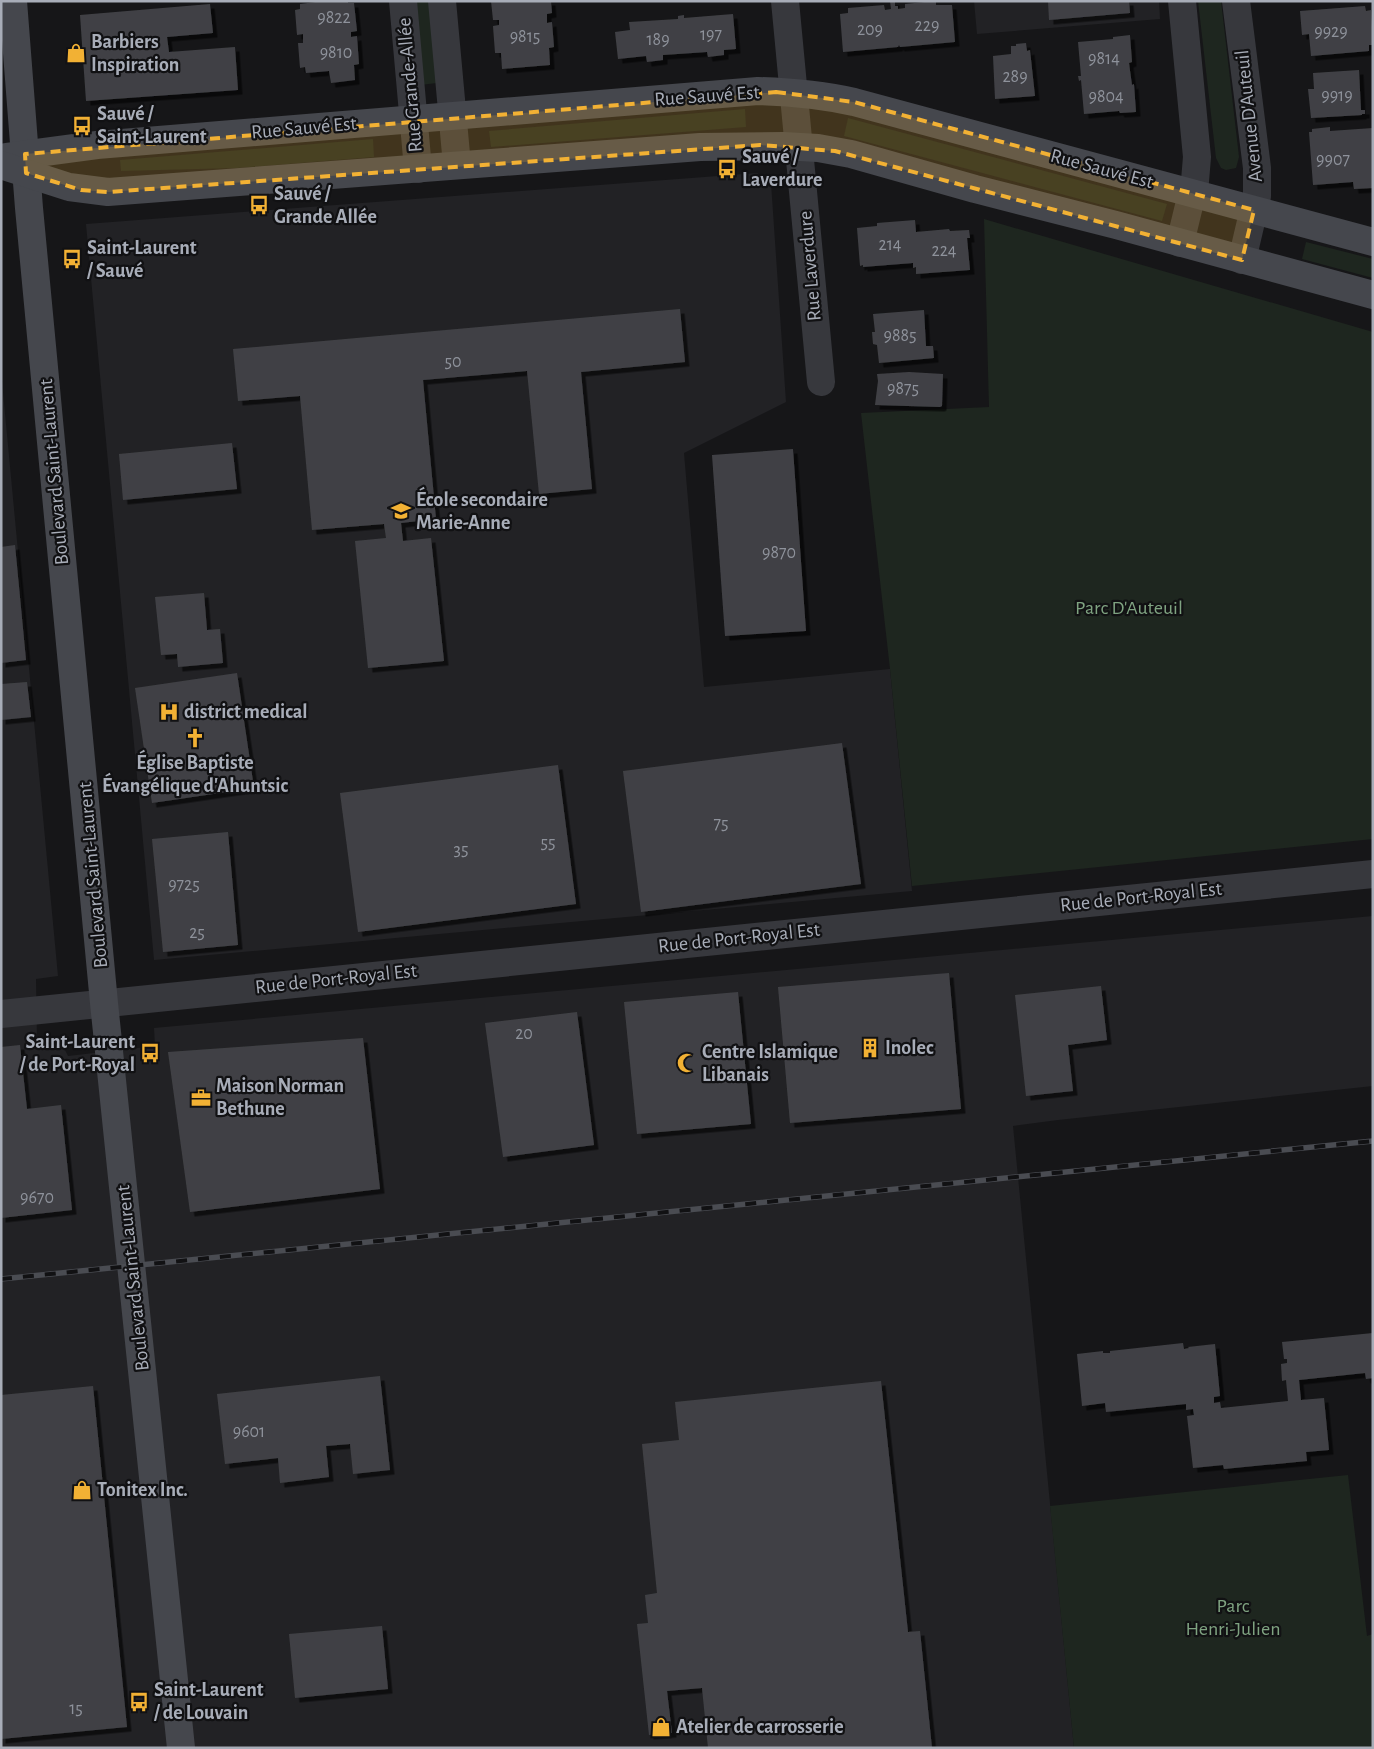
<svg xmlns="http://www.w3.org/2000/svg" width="1374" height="1749" viewBox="0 0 1374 1749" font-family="'Alegreya Sans',sans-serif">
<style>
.built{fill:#222225}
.green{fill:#1e261f}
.building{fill:#404145;filter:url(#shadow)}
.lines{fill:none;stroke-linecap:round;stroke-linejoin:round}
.minor{stroke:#37383d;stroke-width:28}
.secondary{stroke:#45474d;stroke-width:28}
.rail-casing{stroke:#4a4c52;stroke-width:5.5}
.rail{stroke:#111113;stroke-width:4;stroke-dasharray:11;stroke-linecap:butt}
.marked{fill:#f2b134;fill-opacity:0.2;stroke:#f2b134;stroke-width:4;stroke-dasharray:10 6;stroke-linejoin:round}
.labels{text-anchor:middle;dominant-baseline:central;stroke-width:4.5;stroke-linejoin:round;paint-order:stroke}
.number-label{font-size:18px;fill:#8e929b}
.poi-label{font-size:20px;font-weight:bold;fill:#a8adb8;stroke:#111113;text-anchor:start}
.street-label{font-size:20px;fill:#a8adb8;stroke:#111113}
.park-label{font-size:20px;fill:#7fa381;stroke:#111113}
</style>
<defs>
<filter id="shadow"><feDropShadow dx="4.5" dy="4.5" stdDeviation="0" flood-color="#0009"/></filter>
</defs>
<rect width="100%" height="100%" fill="#161618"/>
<g class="built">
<path d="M974 1H1159L1160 19 977 34Z"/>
<path d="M757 173 771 183 786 402 684 453 704 687 890 669 912 891 154 960 86 224Z"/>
<path d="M1 371 58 976 36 979 37 1042 60 1040 68 1056 155 1046 154 1028 1373 916V1086L1058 1120 1013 1126 1074 1748H1Z"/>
</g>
<g class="green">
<path d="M414 1H431L437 83 420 85Z"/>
<path d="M1198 1H1221L1239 157 1236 168 1226 170 1221 168 1216 158Z"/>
<path d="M745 109 746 127 491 147 489 131Z"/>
<path d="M848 118 1167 204 1162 221 844 136Z"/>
<path d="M373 139 374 157 238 168 121 171 120 160Z"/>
<path d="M984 219 1373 332V839L912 886 890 669 861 413 989 407Z"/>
<path d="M1306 242 1373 259V278L1302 259Z"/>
<path d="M1348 1475 1367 1636 1373 1634V1748H1074L1050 1506Z"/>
</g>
<g class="building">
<path d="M323 1H348V3H354L357 31 351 32V37L357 36 359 64 354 65 355 80 331 83 329 71 306 73 305 67 300 68 298 43H303V34L297 35 295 10 300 9V4Z"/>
<path d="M491 1H551L552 13 547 14V23L552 22 554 47 549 48 550 65 502 69 501 53H495L493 26 499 25V20H493Z"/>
<path d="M890 1H895V6H898V9L905 8V4L934 1H936V5H952L955 42 900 47 899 45 898 47 843 52 840 14 848 13V8L884 5 885 10 891 9Z"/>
<path d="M1048 1H1129L1130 13 1049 20Z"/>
<path d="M210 4 213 33 167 37 169 52 235 47 238 90 86 101 80 15Z"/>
<path d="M1365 6 1366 11 1371 10 1373 45H1369V51L1311 56 1309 34 1302 35 1300 11Z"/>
<path d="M733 14 736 49 724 50V55L708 57 707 52 663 55V60L647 62 646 56 618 59 615 32 630 30 629 22 678 19V16L684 15V18Z"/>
<path d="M1130 35 1132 62 1129 63 1132 85 1134 84 1136 112 1120 113 1119 111 1084 114 1081 80 1079 81 1078 76H1081L1078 42 1113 39V37Z"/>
<path d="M1026 43 1027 51 1030 50 1035 96 995 99 993 56 1011 54V46H1016V44Z"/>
<path d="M1359 70 1361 110H1365V114H1362V115L1311 118 1308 89H1314L1313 73Z"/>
<path d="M1330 127V131L1373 128V188L1354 189 1353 182 1313 185 1309 132H1312V129Z"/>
<path d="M915 220 916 232 949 229 950 231 969 230 970 238H967L970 270 916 274V267L913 268V263L863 267V265L860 266 857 228 877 226V223Z"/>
<path d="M680 309 685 362 581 372 592 489 539 494 527 371 423 380 436 519 401 523 403 541 431 538 444 661 368 668 355 541 386 538 384 524 312 530 300 396 238 401 233 349Z"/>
<path d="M924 310 926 346H933L934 358 879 363 877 345 873 344 872 332H875L873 314Z"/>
<path d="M909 372 943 374 942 406 940 407 875 405 878 381 877 374Z"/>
<path d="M232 443 237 489 123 500 119 454Z"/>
<path d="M793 449 806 631 725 636 712 455Z"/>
<path d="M15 545 26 660 1 663V547Z"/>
<path d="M204 593 207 630 220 629 223 663 178 667 177 654 161 655 155 597Z"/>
<path d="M237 673 254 788 152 803 135 688Z"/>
<path d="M27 682 31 717 1 720V684Z"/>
<path d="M842 743 861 884 641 912 623 771Z"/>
<path d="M558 765 576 904 358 932 340 793Z"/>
<path d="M228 832 238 945 163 952 152 839Z"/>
<path d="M949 973 961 1109 790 1123 778 987Z"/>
<path d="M1101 986 1107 1040 1068 1045 1073 1091 1026 1096 1015 995Z"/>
<path d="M738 992 751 1124 637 1134 624 1002Z"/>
<path d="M577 1012 594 1145 503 1157 485 1023Z"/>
<path d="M363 1038 380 1189 190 1212 168 1052Z"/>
<path d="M20 1045 27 1109 61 1105 72 1210 1 1218V1047Z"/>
<path d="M1373 1333V1378L1366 1379 1365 1373 1299 1380 1301 1400 1324 1398 1329 1450 1306 1452 1307 1461 1224 1469 1223 1465 1193 1468 1187 1416 1194 1415 1193 1409 1186 1410V1404L1106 1412 1105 1403 1082 1406 1077 1354 1103 1351V1353H1110V1351L1183 1343 1184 1349 1189 1348 1188 1347 1215 1344 1220 1396 1214 1397V1403L1220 1402 1221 1408 1288 1401 1286 1380 1282 1381 1281 1364 1287 1363V1359H1284L1282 1342Z"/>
<path d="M380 1376 390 1470 353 1474 350 1444 326 1446 329 1477 280 1483 278 1458 225 1464 217 1394Z"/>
<path d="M881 1381 908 1632 920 1631 932 1748H708L702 1688 667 1691 672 1733 649 1735 637 1624 648 1623 645 1595 657 1593 642 1444 679 1440 675 1402Z"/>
<path d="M93 1386 127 1727 1 1739V1395Z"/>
<path d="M382 1626 388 1689 295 1698 289 1634Z"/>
</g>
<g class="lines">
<g class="minor">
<path d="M403 1 418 169"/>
<path d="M442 1 457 165"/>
<path d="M785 1 821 382"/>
<path d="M1236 1 1257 168V196L1242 260"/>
<path d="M1180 243 1195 181 1197 157 1182 1"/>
<path d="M1 1014 1373 874"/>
</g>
<g class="secondary">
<path d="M13 1 29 208 59 527 104 1003 181 1748"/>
<path d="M7 157 97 145 758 91C791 92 823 95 854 102L1373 242"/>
<path d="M1 165 69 187 108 192 700 147 783 146 818 148 851 154 975 189 1116 225 1373 295"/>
</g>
<defs>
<path id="rail" d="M1 1279 1373 1141"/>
</defs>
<use href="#rail" class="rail-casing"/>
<use href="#rail" class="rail"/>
</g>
<path class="marked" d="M776 92 854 102 1254 210 1242 260 835 151 760 145 108 192 81 190 26 173 25 154Z"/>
<defs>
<symbol id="shop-bare" viewBox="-9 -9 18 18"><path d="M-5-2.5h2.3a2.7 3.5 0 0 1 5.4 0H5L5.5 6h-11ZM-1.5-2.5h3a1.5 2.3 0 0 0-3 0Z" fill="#f2b134" stroke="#111113" stroke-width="2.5" paint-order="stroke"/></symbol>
<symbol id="bus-bare" viewBox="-9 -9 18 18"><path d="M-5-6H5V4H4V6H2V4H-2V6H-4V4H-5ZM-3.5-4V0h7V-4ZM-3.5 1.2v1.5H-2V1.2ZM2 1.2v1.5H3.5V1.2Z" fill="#f2b134" stroke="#111113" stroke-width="2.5" paint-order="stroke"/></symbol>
<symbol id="school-bare" viewBox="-9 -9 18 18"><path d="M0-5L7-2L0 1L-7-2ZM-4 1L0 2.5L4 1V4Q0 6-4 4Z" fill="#f2b134" stroke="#111113" stroke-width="2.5" paint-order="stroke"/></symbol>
<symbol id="hospital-bare" viewBox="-9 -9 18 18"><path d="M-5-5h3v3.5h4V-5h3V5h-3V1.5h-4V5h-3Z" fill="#f2b134" stroke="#111113" stroke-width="2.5" paint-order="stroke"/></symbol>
<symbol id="church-bare" viewBox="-9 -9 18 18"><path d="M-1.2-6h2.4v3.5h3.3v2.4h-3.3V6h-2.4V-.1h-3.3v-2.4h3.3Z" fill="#f2b134" stroke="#111113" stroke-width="2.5" paint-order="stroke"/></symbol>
<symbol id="building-bare" viewBox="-9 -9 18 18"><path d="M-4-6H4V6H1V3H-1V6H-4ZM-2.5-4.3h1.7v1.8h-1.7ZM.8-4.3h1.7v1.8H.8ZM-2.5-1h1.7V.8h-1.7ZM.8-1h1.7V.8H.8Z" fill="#f2b134" stroke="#111113" stroke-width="2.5" paint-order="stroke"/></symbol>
<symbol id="mosque-bare" viewBox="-9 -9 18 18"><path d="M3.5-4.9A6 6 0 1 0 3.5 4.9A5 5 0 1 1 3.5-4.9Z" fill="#f2b134" stroke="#111113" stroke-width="2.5" paint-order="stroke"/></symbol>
<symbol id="office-bare" viewBox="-9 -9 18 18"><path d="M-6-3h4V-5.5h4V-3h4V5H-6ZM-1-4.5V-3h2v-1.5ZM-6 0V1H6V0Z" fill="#f2b134" stroke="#111113" stroke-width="2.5" paint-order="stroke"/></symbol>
</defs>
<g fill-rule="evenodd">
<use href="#shop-bare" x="62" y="39" width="28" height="28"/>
<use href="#bus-bare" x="68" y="112" width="28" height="28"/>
<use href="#bus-bare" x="713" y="155" width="28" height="28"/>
<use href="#bus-bare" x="245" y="191" width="28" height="28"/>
<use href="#bus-bare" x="58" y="245" width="28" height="28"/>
<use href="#school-bare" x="387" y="497" width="28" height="28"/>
<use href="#hospital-bare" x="155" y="698" width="28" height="28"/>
<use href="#church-bare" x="181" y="724" width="28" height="28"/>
<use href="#building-bare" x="856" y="1034" width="28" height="28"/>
<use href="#bus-bare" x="136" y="1039" width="28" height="28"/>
<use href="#mosque-bare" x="673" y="1049" width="28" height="28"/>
<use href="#office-bare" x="187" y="1084" width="28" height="28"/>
<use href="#shop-bare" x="68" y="1476" width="28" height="28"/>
<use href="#bus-bare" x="125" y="1688" width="28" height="28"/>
<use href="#shop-bare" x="647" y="1713" width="28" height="28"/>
</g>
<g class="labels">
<g class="number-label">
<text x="334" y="18">9822</text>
<text x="927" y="26">229</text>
<text x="870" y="30">209</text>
<text x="1331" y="32">9929</text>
<text x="711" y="35">197</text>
<text x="525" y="37">9815</text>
<text x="658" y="40">189</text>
<text x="336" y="53">9810</text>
<text x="1104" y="59">9814</text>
<text x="1015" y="77">289</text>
<text x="1337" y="96">9919</text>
<text x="1106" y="97">9804</text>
<text x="1333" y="160">9907</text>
<text x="890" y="245">214</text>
<text x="944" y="251">224</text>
<text x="900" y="336">9885</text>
<text x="453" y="362">50</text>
<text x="903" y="389">9875</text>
<text x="779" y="553">9870</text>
<text x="721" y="824">75</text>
<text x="548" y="843">55</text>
<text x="461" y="850">35</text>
<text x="184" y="885">9725</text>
<text x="197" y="933">25</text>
<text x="524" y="1034">20</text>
<text x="37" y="1198">9670</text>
<text x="249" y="1432">9601</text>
<text x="76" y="1709">15</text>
</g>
<g class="poi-label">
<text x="91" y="42">Barbiers<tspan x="91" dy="23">Inspiration</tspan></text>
<text x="97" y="114">Sauvé /<tspan x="97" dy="23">Saint-Laurent</tspan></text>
<text x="742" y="157">Sauvé /<tspan x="742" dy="23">Laverdure</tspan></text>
<text x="274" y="194">Sauvé /<tspan x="274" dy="23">Grande Allée</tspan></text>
<text x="87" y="248">Saint-Laurent<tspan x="87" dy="23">/ Sauvé</tspan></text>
<text x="416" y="500">École secondaire<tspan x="416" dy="23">Marie-Anne</tspan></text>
<text x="184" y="712">district medical</text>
<text x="195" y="763" text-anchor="middle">Église Baptiste<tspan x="195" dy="23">Évangélique d'Ahuntsic</tspan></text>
<text x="135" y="1042" text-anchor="end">Saint-Laurent<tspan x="135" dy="23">/ de Port-Royal</tspan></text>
<text x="885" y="1048">Inolec</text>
<text x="702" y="1052">Centre Islamique<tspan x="702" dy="23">Libanais</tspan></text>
<text x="216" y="1086">Maison Norman<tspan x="216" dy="23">Bethune</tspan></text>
<text x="97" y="1490">Tonitex Inc.</text>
<text x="154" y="1690">Saint-Laurent<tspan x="154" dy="23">/ de Louvain</tspan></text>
<text x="676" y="1727">Atelier de carrosserie</text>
</g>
<g class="street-label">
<text transform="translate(410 85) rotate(-95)">Rue Grande-Allée</text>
<text transform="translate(707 96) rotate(-4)">Rue Sauvé Est</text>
<text transform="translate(1249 116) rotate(-96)">Avenue D'Auteuil</text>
<text transform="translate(304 128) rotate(-5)">Rue Sauvé Est</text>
<text transform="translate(1102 169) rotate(15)">Rue Sauvé Est</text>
<text transform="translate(810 266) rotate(-95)">Rue Laverdure</text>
<text transform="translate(54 472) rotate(-95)">Boulevard Saint-Laurent</text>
<text transform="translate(93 875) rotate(-95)">Boulevard Saint-Laurent</text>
<text transform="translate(1141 897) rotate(-6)">Rue de Port-Royal Est</text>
<text transform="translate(739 938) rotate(-6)">Rue de Port-Royal Est</text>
<text transform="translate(336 979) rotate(-6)">Rue de Port-Royal Est</text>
<text transform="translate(133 1278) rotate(-96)">Boulevard Saint-Laurent</text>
</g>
<g class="park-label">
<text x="1129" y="608">Parc D'Auteuil</text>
<text x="1233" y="1606">Parc<tspan x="1233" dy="23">Henri-Julien</tspan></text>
</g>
</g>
<rect width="1374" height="1749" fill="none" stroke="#a8adb8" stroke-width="5"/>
</svg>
